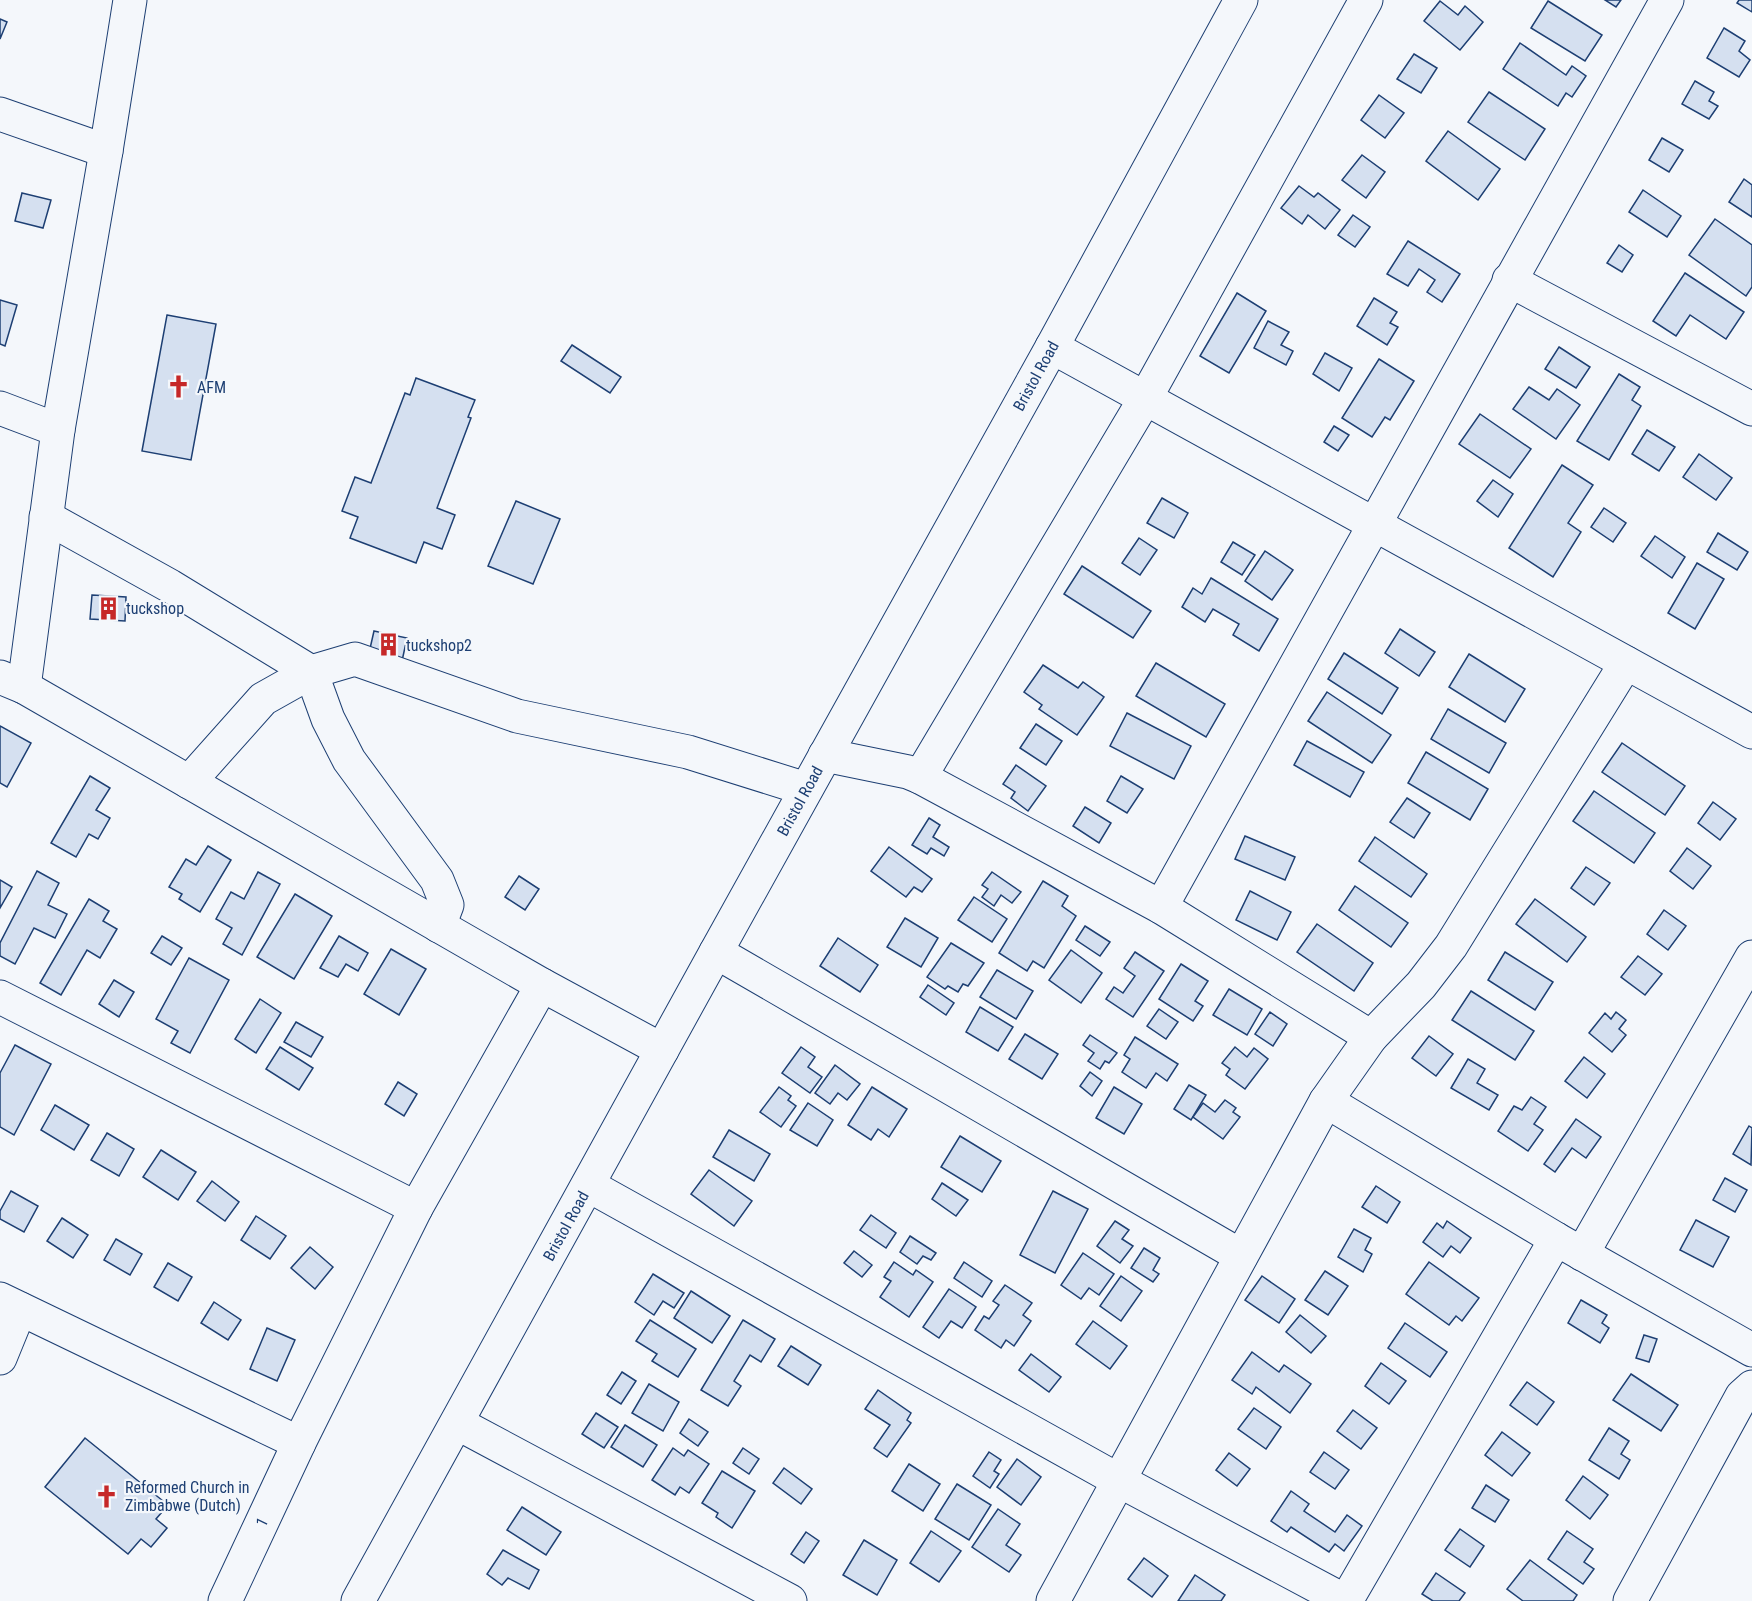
<svg xmlns="http://www.w3.org/2000/svg" width="1752" height="1601" viewBox="0 0 1752 1601" font-family="'Roboto Condensed',sans-serif">
<style>
.building{fill:#d5e0f0;stroke:#1d3f73;stroke-width:1.5}
.lines{fill:none;stroke-linecap:round;stroke-linejoin:round}
.minor-casing{stroke:#1d3f73;stroke-width:35}
.minor{stroke:#f4f7fb;stroke-width:33}
.labels{text-anchor:middle;dominant-baseline:central;stroke-width:4.5;stroke-linejoin:round;paint-order:stroke}
.street-label{font-size:16px;fill:#1d3f73;stroke:#f4f7fb}
.poi-label{font-size:16px;fill:#1d3f73;stroke:#f4f7fb;text-anchor:start}
</style>
<rect width="100%" height="100%" fill="#f4f7fb"/>
<g class="building">
<path d="M1605 0H1621L1616 7Z"/>
<path d="M1739 0H1752V12L1737 3Z"/>
<path d="M1440 1 1458 15 1465 6 1483 22 1460 50 1424 21Z"/>
<path d="M1548 1 1602 35 1585 61 1531 28Z"/>
<path d="M0 19 7 22 0 39Z"/>
<path d="M1724 28 1745 41 1739 51 1750 60 1739 77 1707 58Z"/>
<path d="M1520 43 1566 75 1572 66 1586 76 1572 97 1566 93 1558 106 1503 69Z"/>
<path d="M1414 54 1437 68 1421 93 1397 79Z"/>
<path d="M1695 81 1714 92 1709 101 1718 106 1709 119 1682 104Z"/>
<path d="M1489 92 1545 129 1525 160 1468 122Z"/>
<path d="M1379 95 1404 113 1385 138 1361 120Z"/>
<path d="M1448 131 1500 169 1478 200 1426 161Z"/>
<path d="M1662 138 1683 150 1669 172 1649 160Z"/>
<path d="M1362 155 1385 172 1366 198 1342 180Z"/>
<path d="M1744 179 1752 185V217L1729 202Z"/>
<path d="M1299 186 1314 197 1318 193 1340 210 1325 229 1308 215 1302 224 1281 208Z"/>
<path d="M1643 190 1681 216 1667 237 1629 212Z"/>
<path d="M22 193 51 200 43 228 15 221Z"/>
<path d="M1353 215 1370 227 1355 247 1338 235Z"/>
<path d="M1715 219 1752 245V287L1746 296 1689 255Z"/>
<path d="M1408 241 1460 274 1442 302 1427 292 1435 280 1419 269 1408 286 1387 274Z"/>
<path d="M1619 245 1633 255 1622 272 1607 263Z"/>
<path d="M1685 273 1744 312 1726 339 1690 315 1676 336 1653 321Z"/>
<path d="M1237 293 1266 311 1229 373 1200 356Z"/>
<path d="M1374 298 1397 312 1390 323 1398 327 1387 345 1357 326Z"/>
<path d="M0 300 17 305 5 346 0 344Z"/>
<path d="M167 315 216 324 191 460 142 451Z"/>
<path d="M1268 321 1289 332 1281 345 1293 351 1286 365 1254 348Z"/>
<path d="M572 345 621 377 610 393 561 361Z"/>
<path d="M1559 347 1590 367 1576 388 1545 369Z"/>
<path d="M1325 353 1352 368 1339 391 1313 374Z"/>
<path d="M1379 359 1414 381 1390 420 1385 417 1372 437 1342 418Z"/>
<path d="M1619 374 1640 387 1632 400 1641 406 1609 460 1577 441Z"/>
<path d="M416 378 475 400 468 417 471 418 437 508 455 515 442 549 424 542 416 563 350 538 358 517 342 511 355 477 371 483 405 393 410 395Z"/>
<path d="M1529 387 1549 400 1557 389 1580 405 1556 439 1513 409Z"/>
<path d="M1480 414 1531 449 1510 478 1459 444Z"/>
<path d="M1334 426 1349 435 1338 451 1324 442Z"/>
<path d="M1647 430 1675 447 1659 471 1632 454Z"/>
<path d="M1699 454 1732 478 1716 500 1683 477Z"/>
<path d="M1562 465 1593 485 1568 523 1581 532 1553 577 1509 548Z"/>
<path d="M1493 480 1513 494 1498 517 1477 501Z"/>
<path d="M1162 498 1188 513 1174 538 1147 523Z"/>
<path d="M516 501 560 519 533 584 488 566Z"/>
<path d="M1604 508 1626 523 1613 542 1591 527Z"/>
<path d="M1718 533 1748 552 1737 570 1707 552Z"/>
<path d="M1655 536 1685 557 1672 578 1641 556Z"/>
<path d="M1139 538 1157 550 1140 575 1122 563Z"/>
<path d="M1233 542 1255 555 1242 575 1221 562Z"/>
<path d="M1265 551 1293 570 1272 600 1245 581Z"/>
<path d="M1697 563 1724 579 1695 629 1668 613Z"/>
<path d="M1082 566 1151 611 1133 638 1064 594Z"/>
<path d="M1211 578 1278 619 1259 651 1233 635 1239 624 1213 609 1205 622 1182 607 1193 588 1202 594Z"/>
<path d="M92 595 126 597 125 621 90 619Z"/>
<path d="M1400 629 1435 652 1419 676 1385 653Z"/>
<path d="M374 631 407 638 402 661 369 653Z"/>
<path d="M1344 653 1398 688 1382 714 1328 679Z"/>
<path d="M1469 654 1525 689 1505 722 1449 687Z"/>
<path d="M1156 663 1225 704 1206 737 1136 696Z"/>
<path d="M1043 665 1078 688 1083 682 1104 697 1077 735 1039 709 1042 705 1024 692Z"/>
<path d="M1327 692 1391 735 1372 763 1308 721Z"/>
<path d="M1448 709 1506 743 1489 773 1431 739Z"/>
<path d="M1127 713 1191 746 1174 779 1110 746Z"/>
<path d="M1036 724 1062 741 1046 765 1020 748Z"/>
<path d="M0 726 31 743 7 787 0 783Z"/>
<path d="M1307 741 1364 772 1350 797 1294 765Z"/>
<path d="M1622 743 1685 786 1665 815 1602 772Z"/>
<path d="M1426 752 1488 789 1470 820 1408 783Z"/>
<path d="M1016 765 1046 786 1028 811 1011 798 1015 792 1003 784Z"/>
<path d="M90 776 110 788 96 810 110 818 98 839 89 834 76 857 51 843Z"/>
<path d="M1121 776 1143 789 1127 813 1107 801Z"/>
<path d="M1594 791 1655 833 1634 863 1573 821Z"/>
<path d="M1407 798 1430 813 1414 838 1390 822Z"/>
<path d="M1713 802 1736 819 1720 840 1698 823Z"/>
<path d="M1085 807 1111 823 1099 843 1073 826Z"/>
<path d="M929 818 940 825 933 837 949 847 944 856 931 848 927 854 912 845Z"/>
<path d="M1245 836 1295 857 1285 880 1235 859Z"/>
<path d="M1375 837 1427 874 1411 897 1359 861Z"/>
<path d="M208 846 231 860 200 912 179 899 182 894 169 887 186 859 196 865Z"/>
<path d="M889 847 932 879 922 892 914 887 906 897 871 871Z"/>
<path d="M1687 848 1711 866 1693 889 1670 871Z"/>
<path d="M1586 867 1610 883 1594 905 1571 888Z"/>
<path d="M37 871 59 883 48 905 67 914 55 938 34 928 15 964 0 956V943Z"/>
<path d="M258 872 280 884 242 955 223 944 232 928 216 919 231 892 244 899Z"/>
<path d="M992 872 1021 892 1012 903 1001 895 994 906 982 897 988 889 982 885Z"/>
<path d="M519 876 539 889 525 910 505 897Z"/>
<path d="M0 880 12 887 0 908Z"/>
<path d="M1043 881 1068 896 1062 906 1076 916 1044 968 1033 961 1027 971 999 953Z"/>
<path d="M1355 886 1408 923 1391 947 1339 910Z"/>
<path d="M1250 891 1291 912 1277 940 1236 920Z"/>
<path d="M295 894 332 916 294 979 257 957Z"/>
<path d="M974 897 1007 919 992 942 958 920Z"/>
<path d="M89 899 109 911 103 921 117 929 100 958 87 950 61 995 40 983Z"/>
<path d="M1535 899 1586 937 1567 962 1516 924Z"/>
<path d="M1664 910 1686 926 1668 950 1647 934Z"/>
<path d="M905 918 938 938 921 967 887 947Z"/>
<path d="M1317 924 1373 963 1354 991 1297 952Z"/>
<path d="M1085 926 1110 942 1100 956 1076 940Z"/>
<path d="M162 936 182 948 171 965 151 953Z"/>
<path d="M339 936 368 953 358 971 346 964 338 977 320 968Z"/>
<path d="M838 938 878 965 860 992 820 966Z"/>
<path d="M951 943 984 963 968 986 963 984 958 992 948 986 945 989 927 977Z"/>
<path d="M391 949 426 969 399 1015 364 994Z"/>
<path d="M1071 950 1102 973 1081 1003 1049 980Z"/>
<path d="M1135 952 1164 971 1133 1017 1106 999 1114 987 1123 993 1135 976 1124 968Z"/>
<path d="M1505 952 1553 982 1535 1010 1488 980Z"/>
<path d="M1638 956 1662 974 1645 995 1621 977Z"/>
<path d="M189 958 229 980 190 1053 171 1043 178 1031 156 1019Z"/>
<path d="M1181 964 1208 981 1195 1001 1203 1006 1193 1021 1159 999Z"/>
<path d="M997 970 1033 991 1016 1019 980 997Z"/>
<path d="M114 980 134 992 119 1017 99 1004Z"/>
<path d="M928 985 954 1003 946 1015 920 997Z"/>
<path d="M1229 989 1262 1009 1247 1035 1213 1015Z"/>
<path d="M1471 991 1534 1031 1515 1060 1452 1020Z"/>
<path d="M260 999 281 1013 256 1053 235 1039Z"/>
<path d="M980 1007 1013 1027 998 1051 966 1032Z"/>
<path d="M1159 1009 1178 1022 1166 1039 1147 1026Z"/>
<path d="M1270 1012 1287 1024 1273 1046 1255 1034Z"/>
<path d="M1616 1012 1626 1020 1619 1029 1626 1035 1612 1052 1589 1033 1605 1013 1611 1019Z"/>
<path d="M296 1022 323 1037 311 1057 284 1042Z"/>
<path d="M1025 1034 1058 1054 1042 1079 1009 1059Z"/>
<path d="M1090 1035 1117 1053 1109 1063 1105 1061 1100 1069 1088 1061 1094 1053 1083 1045Z"/>
<path d="M1429 1036 1453 1054 1436 1076 1412 1058Z"/>
<path d="M1135 1037 1178 1064 1167 1081 1156 1073 1146 1088 1122 1072 1130 1059 1124 1055Z"/>
<path d="M15 1045 51 1064 14 1135 0 1127V1073Z"/>
<path d="M280 1047 313 1068 299 1090 266 1069Z"/>
<path d="M801 1047 815 1057 808 1067 822 1077 810 1093 782 1073Z"/>
<path d="M1235 1047 1247 1057 1254 1048 1268 1059 1245 1089 1226 1075 1230 1069 1222 1063Z"/>
<path d="M1584 1057 1605 1074 1587 1098 1565 1081Z"/>
<path d="M1468 1059 1485 1069 1477 1083 1498 1095 1489 1110 1451 1088Z"/>
<path d="M835 1065 860 1084 847 1100 838 1093 830 1104 815 1093Z"/>
<path d="M1090 1072 1102 1081 1092 1096 1080 1086Z"/>
<path d="M398 1082 417 1094 404 1116 385 1104Z"/>
<path d="M1189 1085 1206 1095 1191 1120 1174 1109Z"/>
<path d="M779 1087 791 1096 788 1100 796 1106 781 1127 760 1112Z"/>
<path d="M872 1087 907 1109 889 1137 878 1129 871 1140 848 1125Z"/>
<path d="M1114 1087 1142 1104 1124 1134 1096 1118Z"/>
<path d="M1531 1097 1546 1107 1534 1124 1543 1130 1528 1151 1498 1131 1514 1106 1522 1110Z"/>
<path d="M1225 1100 1236 1108 1233 1112 1240 1117 1223 1139 1193 1117 1203 1103 1215 1112Z"/>
<path d="M808 1103 833 1120 817 1146 790 1130Z"/>
<path d="M55 1105 89 1125 74 1150 41 1130Z"/>
<path d="M1576 1119 1601 1137 1586 1158 1572 1148 1555 1172 1544 1164Z"/>
<path d="M1749 1126 1752 1128 1751 1165 1733 1154Z"/>
<path d="M729 1130 770 1154 754 1181 713 1157Z"/>
<path d="M107 1133 134 1149 119 1176 91 1160Z"/>
<path d="M960 1136 1001 1161 982 1192 941 1167Z"/>
<path d="M161 1150 196 1172 178 1200 143 1177Z"/>
<path d="M709 1170 752 1201 734 1226 691 1194Z"/>
<path d="M1725 1178 1747 1190 1735 1212 1713 1200Z"/>
<path d="M212 1181 239 1202 225 1221 197 1201Z"/>
<path d="M942 1183 968 1200 956 1216 932 1199Z"/>
<path d="M1376 1186 1400 1202 1387 1223 1362 1207Z"/>
<path d="M11 1191 38 1206 24 1232 0 1219V1211Z"/>
<path d="M1053 1191 1088 1209 1055 1273 1020 1255Z"/>
<path d="M871 1215 896 1233 886 1248 860 1230Z"/>
<path d="M256 1216 286 1236 270 1259 241 1240Z"/>
<path d="M62 1218 88 1235 73 1258 47 1241Z"/>
<path d="M1696 1220 1729 1237 1713 1267 1680 1250Z"/>
<path d="M1115 1221 1129 1230 1122 1239 1133 1246 1120 1263 1097 1246Z"/>
<path d="M1447 1221 1471 1238 1460 1253 1451 1246 1443 1257 1423 1242 1437 1223 1443 1228Z"/>
<path d="M1354 1229 1371 1238 1365 1250 1372 1254 1363 1272 1338 1257Z"/>
<path d="M910 1236 936 1253 931 1260 923 1256 917 1264 900 1252Z"/>
<path d="M116 1239 142 1254 130 1275 104 1260Z"/>
<path d="M310 1247 333 1267 315 1289 291 1268Z"/>
<path d="M1144 1248 1160 1258 1153 1270 1159 1274 1153 1282 1131 1268Z"/>
<path d="M854 1251 872 1265 862 1277 844 1263Z"/>
<path d="M1083 1253 1114 1274 1099 1295 1089 1288 1081 1299 1061 1285Z"/>
<path d="M894 1262 913 1275 916 1270 933 1282 909 1317 880 1297 891 1281 884 1277Z"/>
<path d="M964 1262 992 1281 982 1297 954 1278Z"/>
<path d="M1429 1262 1479 1298 1462 1321 1456 1316 1449 1325 1406 1294Z"/>
<path d="M168 1263 192 1277 178 1301 154 1287Z"/>
<path d="M1325 1271 1348 1286 1328 1315 1305 1300Z"/>
<path d="M653 1274 684 1293 674 1308 663 1301 654 1315 635 1302Z"/>
<path d="M1121 1276 1142 1291 1121 1321 1100 1306Z"/>
<path d="M1262 1276 1295 1299 1279 1323 1245 1300Z"/>
<path d="M1005 1285 1032 1303 1023 1315 1031 1321 1014 1346 1006 1340 1001 1348 975 1330 984 1316 989 1319 999 1305 993 1301Z"/>
<path d="M949 1289 976 1307 962 1328 951 1321 939 1338 923 1327Z"/>
<path d="M691 1291 730 1316 712 1343 674 1318Z"/>
<path d="M1581 1300 1607 1315 1602 1323 1609 1328 1600 1343 1568 1323Z"/>
<path d="M214 1302 241 1320 228 1340 201 1323Z"/>
<path d="M1300 1315 1326 1336 1311 1353 1286 1332Z"/>
<path d="M650 1320 696 1349 678 1377 652 1361 657 1354 636 1341Z"/>
<path d="M743 1320 775 1339 761 1362 750 1355 734 1381 741 1386 728 1406 701 1390Z"/>
<path d="M1093 1321 1127 1346 1110 1369 1076 1344Z"/>
<path d="M1405 1323 1447 1352 1430 1377 1388 1348Z"/>
<path d="M267 1328 295 1340 277 1381 250 1369Z"/>
<path d="M1644 1335 1657 1339 1649 1362 1636 1358Z"/>
<path d="M791 1346 821 1365 808 1385 778 1366Z"/>
<path d="M1252 1352 1279 1372 1284 1365 1311 1384 1290 1413 1256 1387 1252 1394 1232 1380Z"/>
<path d="M1031 1354 1061 1377 1049 1392 1019 1370Z"/>
<path d="M1381 1363 1406 1381 1389 1404 1365 1386Z"/>
<path d="M622 1372 636 1381 621 1404 607 1395Z"/>
<path d="M1631 1374 1678 1405 1661 1431 1613 1400Z"/>
<path d="M1527 1382 1554 1402 1537 1425 1510 1405Z"/>
<path d="M649 1384 679 1402 663 1431 632 1413Z"/>
<path d="M878 1390 911 1413 907 1420 911 1423 887 1457 874 1448 890 1425 865 1409Z"/>
<path d="M1254 1408 1281 1427 1266 1449 1238 1429Z"/>
<path d="M1353 1410 1377 1428 1361 1449 1337 1431Z"/>
<path d="M596 1413 618 1427 604 1448 582 1434Z"/>
<path d="M689 1419 708 1432 698 1446 680 1433Z"/>
<path d="M625 1425 657 1445 643 1467 611 1447Z"/>
<path d="M1609 1428 1629 1441 1621 1454 1630 1460 1619 1479 1589 1460Z"/>
<path d="M1502 1432 1530 1453 1512 1476 1485 1455Z"/>
<path d="M85 1438 168 1505 156 1519 167 1528 151 1547 141 1539 128 1554 45 1487Z"/>
<path d="M673 1448 684 1456 688 1450 709 1464 689 1493 680 1487 675 1495 652 1480Z"/>
<path d="M743 1448 759 1459 749 1474 733 1463Z"/>
<path d="M989 1452 1001 1460 994 1471 999 1474 990 1488 973 1476Z"/>
<path d="M1324 1452 1349 1470 1335 1489 1310 1472Z"/>
<path d="M1229 1453 1250 1469 1237 1486 1216 1470Z"/>
<path d="M1017 1459 1041 1477 1021 1505 997 1487Z"/>
<path d="M909 1464 940 1484 923 1511 892 1491Z"/>
<path d="M784 1468 812 1489 801 1504 773 1483Z"/>
<path d="M722 1471 755 1491 732 1528 716 1517 718 1513 702 1503Z"/>
<path d="M1583 1476 1608 1495 1590 1519 1566 1500Z"/>
<path d="M957 1484 991 1505 969 1540 935 1519Z"/>
<path d="M1486 1485 1509 1500 1495 1522 1472 1508Z"/>
<path d="M1291 1491 1309 1504 1304 1511 1335 1532 1347 1515 1362 1526 1344 1551 1335 1544 1329 1552 1291 1527 1287 1532 1271 1521Z"/>
<path d="M522 1507 561 1532 546 1555 507 1530Z"/>
<path d="M998 1509 1020 1524 1006 1545 1021 1555 1009 1572 972 1547Z"/>
<path d="M1460 1529 1484 1546 1470 1567 1445 1550Z"/>
<path d="M931 1531 961 1551 939 1582 910 1563Z"/>
<path d="M1567 1531 1593 1549 1584 1562 1594 1569 1583 1584 1548 1559Z"/>
<path d="M806 1532 819 1541 804 1563 791 1554Z"/>
<path d="M864 1540 897 1560 877 1595 843 1575Z"/>
<path d="M503 1550 539 1570 529 1589 508 1578 502 1585 487 1574Z"/>
<path d="M1144 1558 1168 1576 1152 1597 1128 1579Z"/>
<path d="M1530 1560 1577 1595 1573 1601H1523L1507 1589Z"/>
<path d="M1436 1573 1465 1593 1459 1601H1433L1422 1594Z"/>
<path d="M1195 1575 1225 1595 1221 1601H1178Z"/>
</g>
<g class="lines">
<defs>
<g id="minor">
<path d="M0 114 106 151"/>
<path d="M1509 280 1752 409"/>
<path d="M1052 347 1752 732"/>
<path d="M0 408 58 430"/>
<path d="M46 517 170 586 311 672 328 719 349 760 437 880 447 905 439 926"/>
<path d="M0 677 24 687 542 985 662 1050"/>
<path d="M24 687 58 430 106 151 130 0"/>
<path d="M825 755 908 772 920 777 1161 907 1371 1037"/>
<path d="M920 777 1146 397 1366 0"/>
<path d="M189 782 263 699 311 672 355 659 517 716 688 752 806 789"/>
<path d="M1161 907 1667 0"/>
<path d="M716 952 1241 1256"/>
<path d="M0 997 416 1208"/>
<path d="M1326 1101 1556 1239 1752 1350"/>
<path d="M588 1185 1118 1480 1345 1601"/>
<path d="M1582 1254 1752 957"/>
<path d="M0 1299 299 1443"/>
<path d="M0 1358 20 1309"/>
<path d="M457 1423 790 1601"/>
<path d="M225 1601 299 1443 416 1208 542 985"/>
<path d="M358 1601 716 952 1052 347 1241 0"/>
<path d="M1053 1601 1326 1101 1371 1037 1421 985 1451 946 1626 663"/>
<path d="M1346 1601 1556 1239"/>
<path d="M1630 1601 1742 1396 1752 1387"/>
</g>
</defs>
<use href="#minor" class="minor-casing"/>
<use href="#minor" class="minor"/>
</g>
<defs>
<symbol id="church-bare" viewBox="-9 -9 18 18"><path d="M-1.2-6h2.4v3.5h3.3v2.4h-3.3V6h-2.4V-.1h-3.3v-2.4h3.3Z" fill="#c62828" stroke="#f4f7fb" stroke-width="2.5" paint-order="stroke"/></symbol>
<symbol id="building-bare" viewBox="-9 -9 18 18"><path d="M-4-6H4V6H1V3H-1V6H-4ZM-2.5-4.3h1.7v1.8h-1.7ZM.8-4.3h1.7v1.8H.8ZM-2.5-1h1.7V.8h-1.7ZM.8-1h1.7V.8H.8Z" fill="#c62828" stroke="#f4f7fb" stroke-width="2.5" paint-order="stroke"/></symbol>
</defs>
<g fill-rule="evenodd">
<use href="#church-bare" x="162" y="370" width="33" height="33"/>
<use href="#building-bare" x="92" y="592" width="33" height="33"/>
<use href="#building-bare" x="372" y="628" width="33" height="33"/>
<use href="#church-bare" x="90" y="1480" width="33" height="33"/>
</g>
<g class="labels">
<g class="street-label">
<text transform="translate(1036 376) rotate(-61)">Bristol Road</text>
<text transform="translate(800 801) rotate(-61)">Bristol Road</text>
<text transform="translate(566 1226) rotate(-61)">Bristol Road</text>
<text transform="translate(262 1522) rotate(-65)">1</text>
</g>
<g class="poi-label">
<text x="197" y="387">AFM</text>
<text x="126" y="608">tuckshop</text>
<text x="406" y="645">tuckshop2</text>
<text x="125" y="1487">Reformed Church in<tspan x="125" dy="18">Zimbabwe (Dutch)</tspan></text>
</g>
</g>
</svg>
